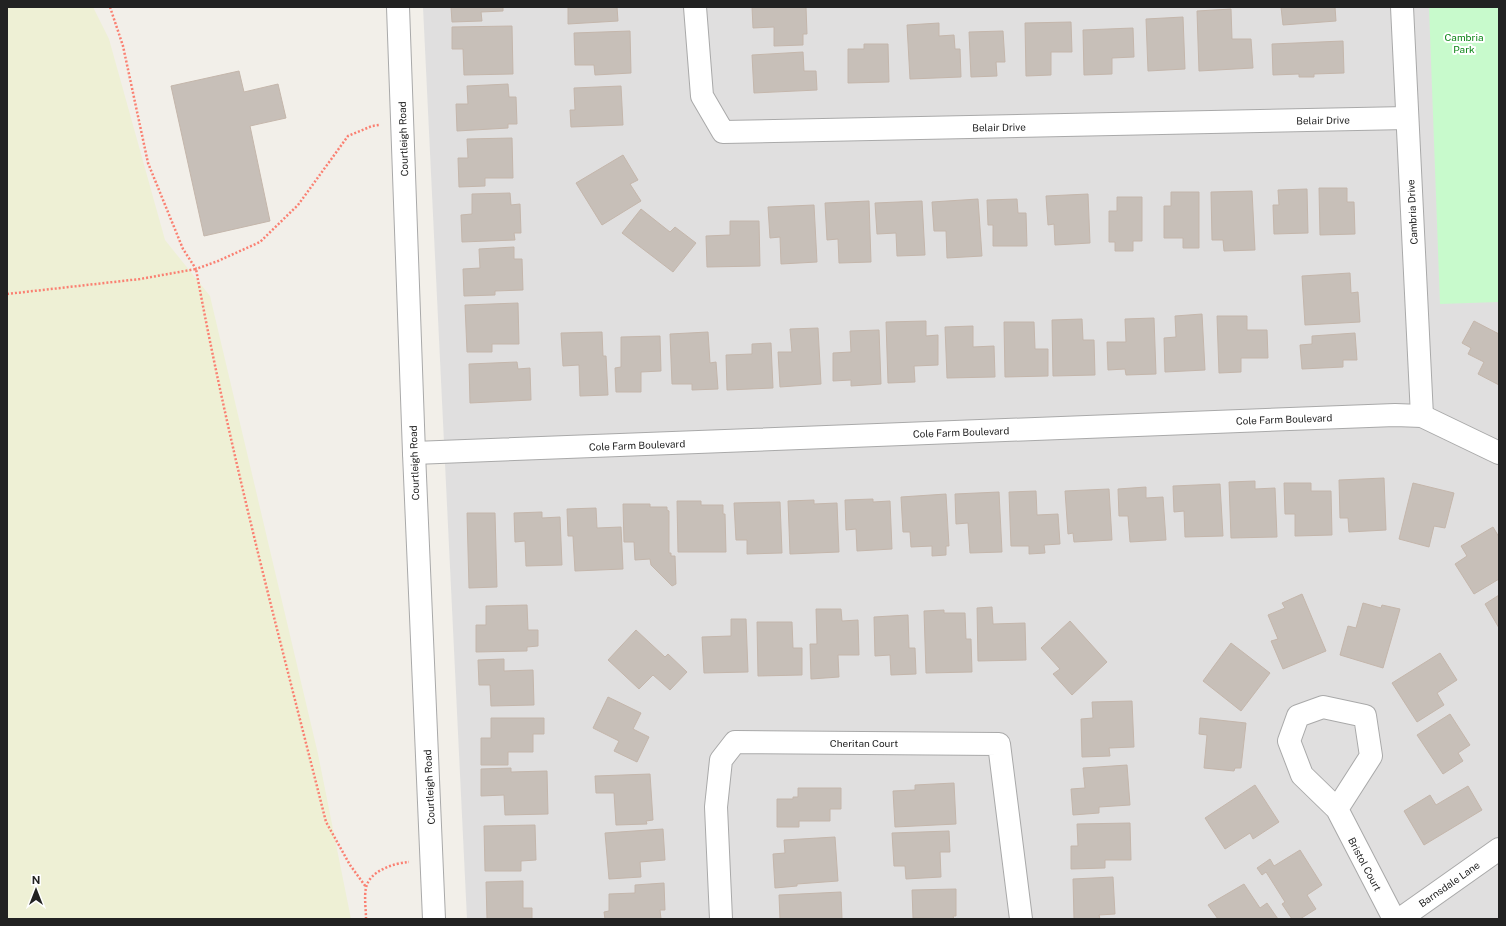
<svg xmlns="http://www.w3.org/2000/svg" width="1506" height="926" viewBox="0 0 1506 926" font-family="'Public Sans',sans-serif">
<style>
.residential{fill:#e0dfdf}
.farmland{fill:#eef0d5}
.park{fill:#c8facc}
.building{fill:#c7bfb8;stroke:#c4b6ab}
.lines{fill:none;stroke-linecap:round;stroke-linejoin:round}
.minor-casing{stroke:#a9a9a9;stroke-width:24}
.path{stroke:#fa8072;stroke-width:2.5;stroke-dasharray:2 2;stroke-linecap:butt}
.minor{stroke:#fff;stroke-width:22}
.labels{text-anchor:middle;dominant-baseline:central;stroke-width:4;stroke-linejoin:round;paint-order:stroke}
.park-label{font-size:10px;fill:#0c8416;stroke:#fff}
.street-label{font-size:10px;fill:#222;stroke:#fff}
</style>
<rect width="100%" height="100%" fill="#f2efe9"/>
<path class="residential" d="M423 7H1499V919H467Z"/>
<path class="farmland" d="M7 7H93L109 39 165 240 210 296 318 754 351 919H7Z"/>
<path class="park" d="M1429 7H1499V302L1440 304Z"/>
<g class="building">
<path d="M451 7H503V11L481 12 482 21 452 22Z"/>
<path d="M568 7H617L618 21 568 24Z"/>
<path d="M752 7H806L807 34H803V45L774 46V27L753 28Z"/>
<path d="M1281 7H1335L1336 21 1283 25Z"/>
<path d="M1231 9 1232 39H1251L1253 68 1199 71 1197 11Z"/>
<path d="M1183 17 1185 69 1148 71 1146 19Z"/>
<path d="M1071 22 1072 52H1051V75L1026 76 1025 23Z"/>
<path d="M939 23V36L954 35 955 49H960L961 77 910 79 907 25Z"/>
<path d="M512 26 513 74 464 75 463 49H452V27Z"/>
<path d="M1133 28 1134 57 1112 58V74L1084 75 1083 30Z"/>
<path d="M630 31 631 73 595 75 594 65H575L574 33Z"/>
<path d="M1003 31 1005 62H996L997 76 971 77 969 32Z"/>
<path d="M1343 41 1344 73 1314 74V77H1299V74L1273 75 1272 44Z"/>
<path d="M864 44H888L889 82 848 83V49H864Z"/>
<path d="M803 52 804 71H816L817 90 754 93 752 55Z"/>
<path d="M239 71 244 92 278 84 286 118 250 126 270 221 204 236 171 86Z"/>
<path d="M508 84 509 97H516L517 124H508V128L457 131 456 104H468L467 86Z"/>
<path d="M621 86 623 125 571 127 570 110H575L574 88Z"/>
<path d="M512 138 513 178H485V186L459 187 458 158H468L467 139Z"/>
<path d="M623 155 638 180 630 184 641 201 602 225 576 183Z"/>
<path d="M1319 188H1347V202H1354L1355 234 1320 235Z"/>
<path d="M1307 189 1308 233 1274 234 1273 205H1279L1278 190Z"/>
<path d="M1252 191 1255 250 1224 251 1223 240H1212L1211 192Z"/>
<path d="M1171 192H1199V248H1183V238H1164V206H1171Z"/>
<path d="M510 193 511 205 520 204 521 233H514L515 240 462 242 461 215 472 214V194Z"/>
<path d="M1088 194 1090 243 1055 245 1054 224 1048 225 1046 196Z"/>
<path d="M1117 197H1142V241H1133V251H1115V242H1109V211H1117Z"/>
<path d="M978 199 982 256 947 258 946 231H934L932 202Z"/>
<path d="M1017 199 1018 213H1026L1027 246H993V225H988L987 200Z"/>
<path d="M869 201 871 262 839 263 838 239 827 240 825 203Z"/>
<path d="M922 201 925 255 897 256 896 233 877 234 875 203Z"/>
<path d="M814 205 817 262 781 264 780 237 770 238 768 207Z"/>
<path d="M641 209 670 232 675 227 696 243 673 272 622 233Z"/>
<path d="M730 221H759L760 266 707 267 706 236 730 235Z"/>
<path d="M514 247V259H522L523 290 495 291V295L464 296 463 269 480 268 479 249Z"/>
<path d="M1350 273 1351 293 1358 292 1360 322 1305 325 1302 276Z"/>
<path d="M518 303 519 344H492V352H467L465 305Z"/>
<path d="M1202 314 1205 370 1165 372 1164 338 1176 337 1175 316Z"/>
<path d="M1217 316H1247V330H1267L1268 358H1241V372L1219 373Z"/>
<path d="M1154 318 1156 374 1126 375 1125 369 1108 370 1107 342H1126L1125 319Z"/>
<path d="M1082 319 1083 340H1094L1095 375 1053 376 1052 320Z"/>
<path d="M926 321V336L938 335V365L914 366 915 382 888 383 886 322Z"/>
<path d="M1474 321 1499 334V385L1478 374 1484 362 1468 354 1471 348 1462 343Z"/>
<path d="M1004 322H1034L1035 349H1048V376L1005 377Z"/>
<path d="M973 326V347L994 346 995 377 947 378 945 327Z"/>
<path d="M818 328 821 384 780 387 778 352H792L790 329Z"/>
<path d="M879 330 881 384 851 386V380L833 381V353L851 352 850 331Z"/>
<path d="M602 332 603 356H606L608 395 580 396 579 365 563 366 561 333Z"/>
<path d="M708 332 710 363 716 362 718 389 692 390V384H672L670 334Z"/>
<path d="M1355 333 1357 360H1343V367L1302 369 1300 345 1312 344V336Z"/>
<path d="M660 336 661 371 641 372V392H616L615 368 621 367V337Z"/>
<path d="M771 343 773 388 727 390 726 355 752 354V344Z"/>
<path d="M517 362 518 369 530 368 531 400 470 403 469 364Z"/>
<path d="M1384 478 1386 530 1349 532 1348 518H1340L1339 480Z"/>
<path d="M1255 481V489L1275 488 1277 537 1231 538 1229 482Z"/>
<path d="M1284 483H1311V491H1331L1332 535 1295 536V514H1285Z"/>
<path d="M1413 483 1454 493 1445 528 1434 526 1429 547 1399 539Z"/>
<path d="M1220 484 1223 536 1185 537 1184 511 1174 512 1173 486Z"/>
<path d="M1146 487V498L1163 497 1166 540 1130 542 1128 516H1119L1118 489Z"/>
<path d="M1109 489 1112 540 1074 542 1073 533 1068 534 1065 491Z"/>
<path d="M1036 491 1037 515 1058 514 1060 544 1044 545 1045 553 1029 554V546H1011L1009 492Z"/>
<path d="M999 492 1002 552 970 553 968 523 956 524 955 494Z"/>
<path d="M946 494 949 546H946V555L932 556V546L911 547 910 532H903L901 497Z"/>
<path d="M873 499V502L890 501 892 549 857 551 856 529 846 530 845 500Z"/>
<path d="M814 500V504L837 503 839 552 790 554 788 501Z"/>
<path d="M677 501H701V505H723V514H725L726 552H678Z"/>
<path d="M780 502 782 553 747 554V540H736L734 503Z"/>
<path d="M623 504H650V507H667V510L669 511V553H671V556H675L676 584 672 586 651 565 650 559 635 560 634 542H624Z"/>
<path d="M596 508 597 528 621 527 623 569 575 571 573 536H568L567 509Z"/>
<path d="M542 512V518L560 517 562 565 526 566 525 541 515 542 514 513Z"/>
<path d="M467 513H495L497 587 469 588Z"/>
<path d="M1493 527 1499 537V579L1474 594 1455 564 1467 556 1461 546Z"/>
<path d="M1302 594 1326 651 1283 669 1271 641 1278 639 1268 615 1285 608 1282 603Z"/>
<path d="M1499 595V628L1485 604Z"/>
<path d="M1363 603 1381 608 1382 605 1400 609 1383 668 1340 655 1348 626 1356 628Z"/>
<path d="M527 605 528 630H538V646L527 647V651L476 652V625H486V606Z"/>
<path d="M992 607 993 624 1025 623 1026 660 978 661 977 608Z"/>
<path d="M816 609H841L842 621 858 620 859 655H838L839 677 811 679 810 644H817Z"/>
<path d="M944 610V613H965L966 639H971L972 672 926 673 924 611Z"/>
<path d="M908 615 909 648H915L916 674 891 675 890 655 875 656 874 617Z"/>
<path d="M731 619H746L748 672 704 673 702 637 731 636Z"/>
<path d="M1070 621 1107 662 1072 695 1053 674 1060 669 1041 648Z"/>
<path d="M757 622H792L793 648H802V675L758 676Z"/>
<path d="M636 630 665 657 668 654 687 672 670 690 653 675 639 689 608 660Z"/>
<path d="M1231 643 1270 673 1241 711 1203 681Z"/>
<path d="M1440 653 1457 680 1437 693 1444 705 1417 722 1392 683Z"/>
<path d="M504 659V671L533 670 534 705 491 706 490 685H479L478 660Z"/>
<path d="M608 697 641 713 633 729 649 737 637 762 614 751 619 741 593 728Z"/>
<path d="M1132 701 1134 747 1109 748 1110 756 1082 757 1081 719 1093 718 1092 702Z"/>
<path d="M1450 714 1470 745 1458 753 1463 761 1443 774 1417 735Z"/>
<path d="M491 718H544V734H533V752H508V765H481V738H491Z"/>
<path d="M1200 718 1246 723 1241 768H1235L1234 771 1204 768 1207 735 1199 734Z"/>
<path d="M1127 765 1130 805 1099 807V813L1073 815 1071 789 1085 788 1083 768Z"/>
<path d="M511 768V772L547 771 548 814 505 815 504 795 481 796V769Z"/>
<path d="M650 774 653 820 646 821 647 824 616 825 614 793H596L595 776Z"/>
<path d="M954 783 956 824 895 827 893 791 915 790V785Z"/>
<path d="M1255 785 1279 822 1253 839 1250 833 1225 849 1205 818Z"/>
<path d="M1468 786 1482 810 1424 845 1404 811 1430 795 1436 805Z"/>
<path d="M798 788H841V809H830V821H799V827H777V799H793V797H798Z"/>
<path d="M1130 823 1131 860H1105V868L1071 869V846H1078L1077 824Z"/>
<path d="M535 825 536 860 521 861V871H485L484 826Z"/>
<path d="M663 829 665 860 640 862 641 877 609 879 605 833Z"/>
<path d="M949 831 950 852H940L941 877 906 879 905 866H894L892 833Z"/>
<path d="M835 837 838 881 797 884V886L775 888 773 854 785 853 784 840Z"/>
<path d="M1300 850 1322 885 1307 895 1316 909 1300 919H1292L1282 904 1285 902 1266 872 1262 875 1257 868 1270 859 1274 866Z"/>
<path d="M1113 877 1115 914 1099 915 1100 919H1074L1073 879Z"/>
<path d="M523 881V908H532V919H487L486 882Z"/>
<path d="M664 883 665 910H660L661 919H605L604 912 609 911V894L635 893V885Z"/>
<path d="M1244 884 1260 908 1267 903 1278 919H1218L1208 905Z"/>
<path d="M956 889V916H953L954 919 913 918 912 890Z"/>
<path d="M841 892 842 919H780L779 895Z"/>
</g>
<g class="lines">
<defs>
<g id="minor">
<path d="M398 7 414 453 434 919"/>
<path d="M695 7 702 96 723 132 1407 118"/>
<path d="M1402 7 1422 416"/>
<path d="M414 453 1395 415 1422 416 1499 453"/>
<path d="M1337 809 1371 756 1365 716 1323 707 1298 716 1289 741 1302 775 1337 809 1394 919"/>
<path d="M721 919 716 807 721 760 735 742 999 744 1021 919"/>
<path d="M1400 919 1499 849"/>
</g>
</defs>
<use href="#minor" class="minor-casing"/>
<g class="path">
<path d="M110 7 123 46 148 163 183 249 196 269 218 261 260 242 298 205 348 136 372 126 379 125"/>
<path d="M7 294 140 279 196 269C230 455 280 639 326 822L350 865 366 887"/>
<path d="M366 919C366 909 364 897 366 888 369 871 394 863 409 862"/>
</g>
<use href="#minor" class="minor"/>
</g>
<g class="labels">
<g class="park-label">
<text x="1464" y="37">Cambria<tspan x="1464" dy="12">Park</tspan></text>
</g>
<g class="street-label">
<text transform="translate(1323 120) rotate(-1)">Belair Drive</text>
<text transform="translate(999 127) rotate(-1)">Belair Drive</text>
<text transform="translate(403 139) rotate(-92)">Courtleigh Road</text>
<text transform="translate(1412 212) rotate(-93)">Cambria Drive</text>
<text transform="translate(1284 419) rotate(-2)">Cole Farm Boulevard</text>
<text transform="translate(961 432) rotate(-2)">Cole Farm Boulevard</text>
<text transform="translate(637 445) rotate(-2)">Cole Farm Boulevard</text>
<text transform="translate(414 463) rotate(-92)">Courtleigh Road</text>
<text x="864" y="743">Cheritan Court</text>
<text transform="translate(429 787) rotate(-93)">Courtleigh Road</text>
<text transform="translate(1365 864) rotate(62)">Bristol Court</text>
<text transform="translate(1449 884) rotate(-35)">Barnsdale Lane</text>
</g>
</g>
<rect width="1506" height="926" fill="none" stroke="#222222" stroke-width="16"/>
<g transform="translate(36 890)" stroke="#ffffff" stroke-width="3" paint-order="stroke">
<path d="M0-3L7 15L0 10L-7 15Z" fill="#222222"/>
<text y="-6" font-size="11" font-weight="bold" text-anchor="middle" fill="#222222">N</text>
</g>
</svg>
